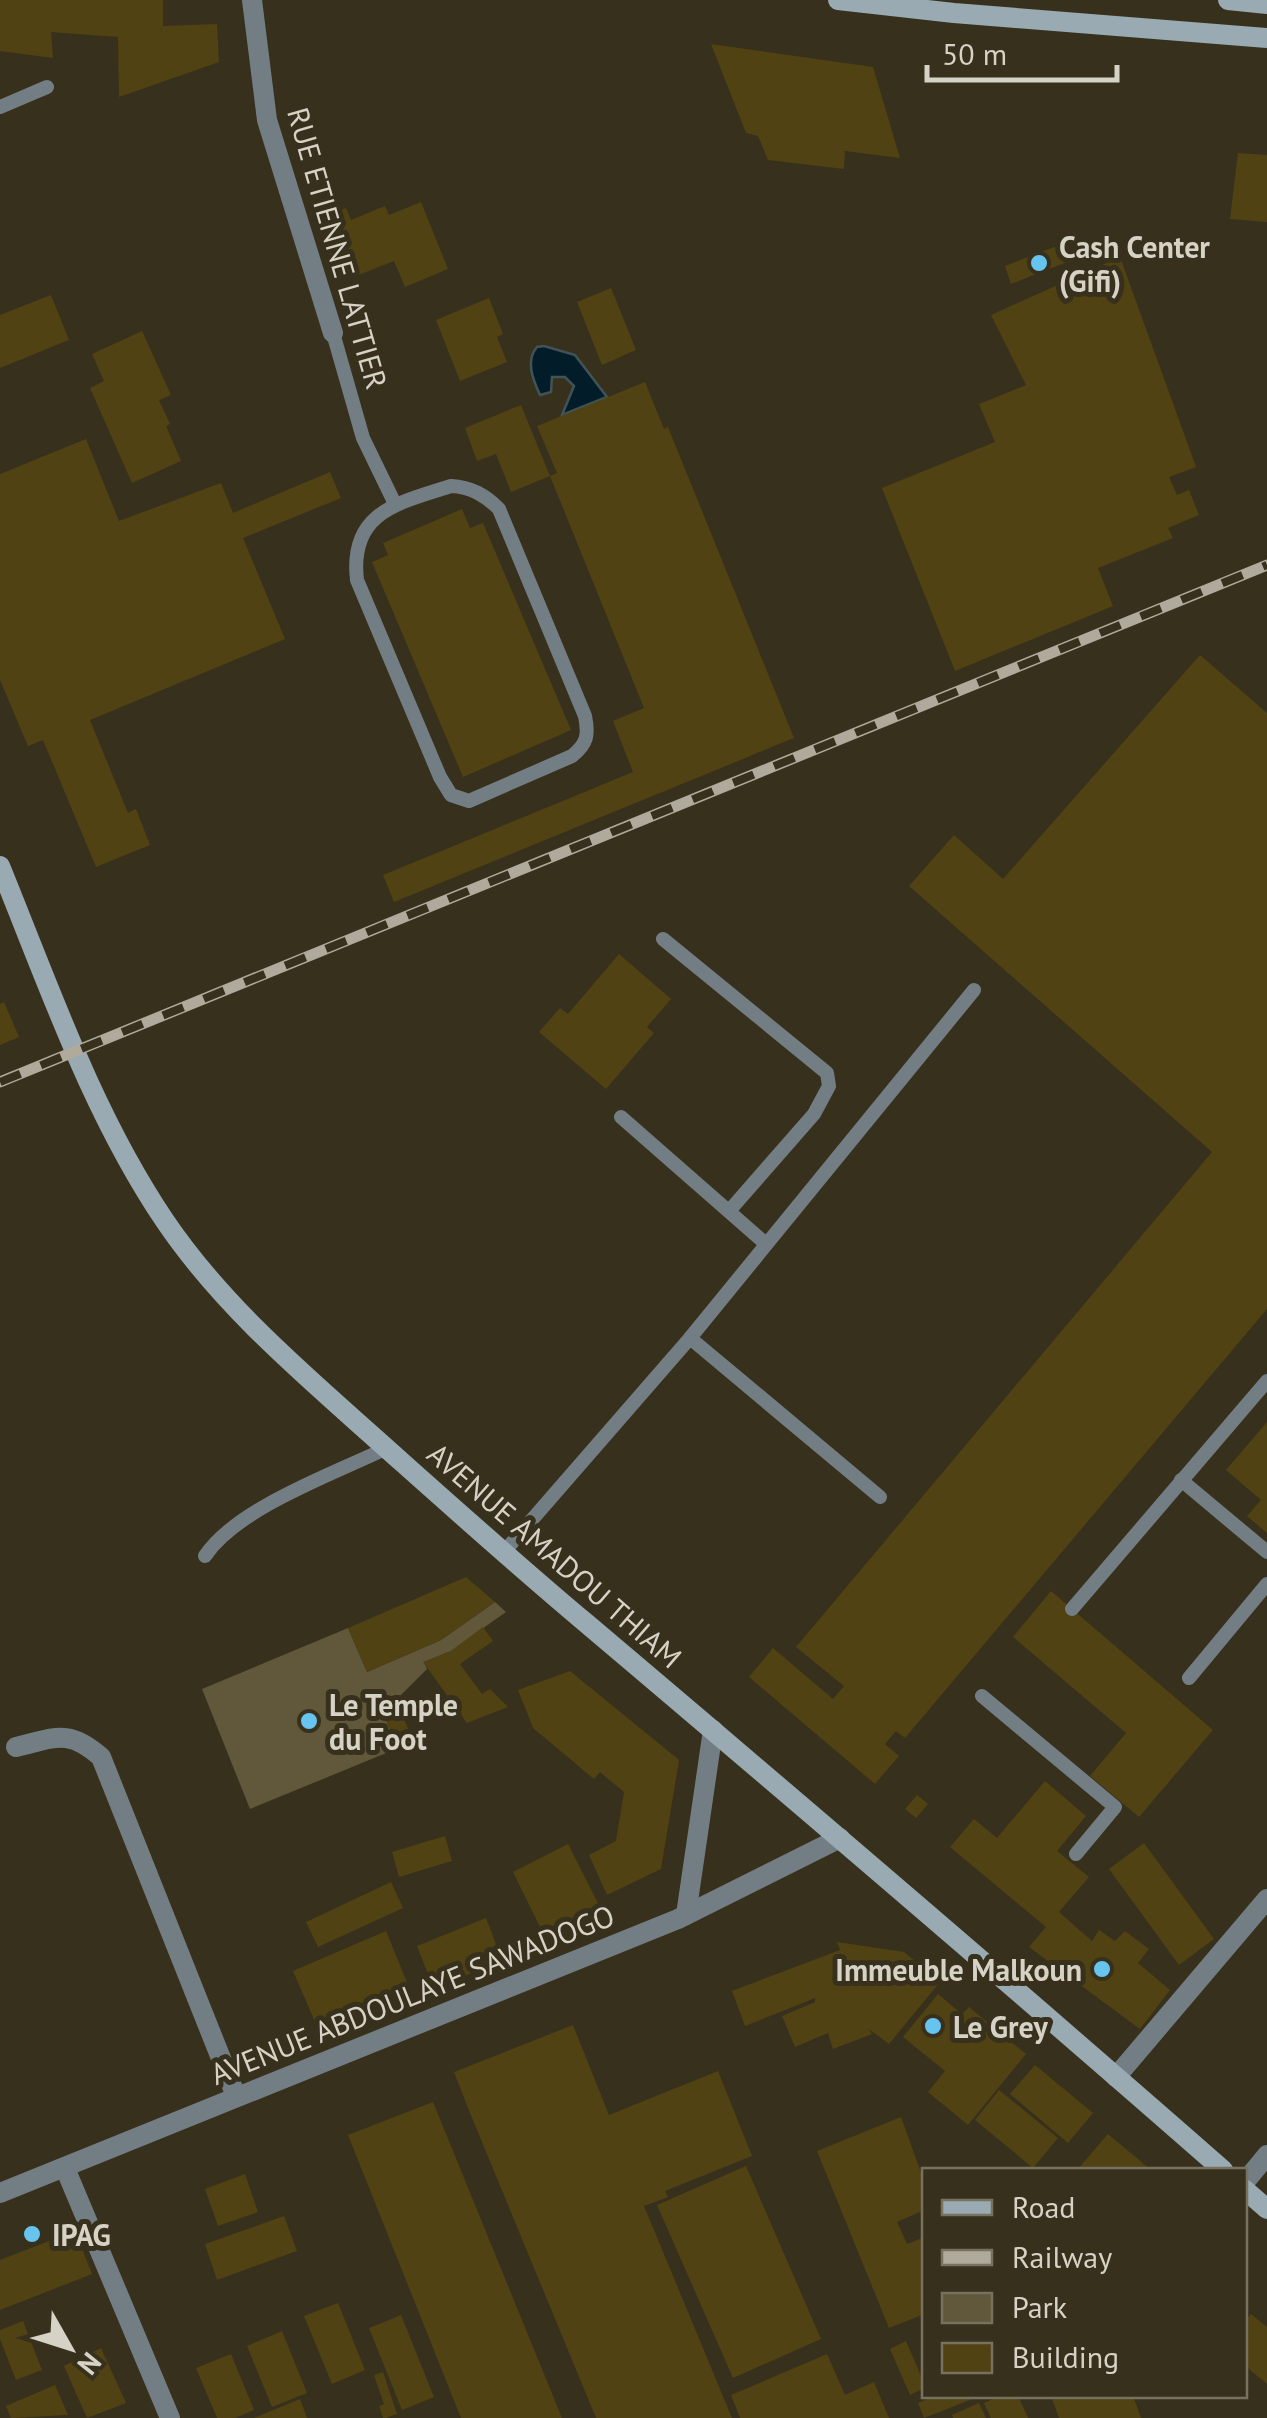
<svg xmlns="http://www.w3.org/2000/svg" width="1267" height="2418" viewBox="0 0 1267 2418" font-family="'PT Sans',sans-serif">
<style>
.green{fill:#61573a}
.water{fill:#021d29;stroke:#425358;stroke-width:2.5}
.building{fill:#514213}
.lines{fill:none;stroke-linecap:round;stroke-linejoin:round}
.lane{stroke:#737e84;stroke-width:14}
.street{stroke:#737e84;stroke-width:20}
.secondary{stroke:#99aab3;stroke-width:20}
.rail-casing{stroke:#afaa9c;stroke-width:11}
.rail{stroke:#37301c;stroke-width:8;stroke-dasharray:22;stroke-linecap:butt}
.poi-dot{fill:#66c4ef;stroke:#37301c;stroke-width:4}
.labels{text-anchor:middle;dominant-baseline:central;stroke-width:10;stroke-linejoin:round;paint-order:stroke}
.poi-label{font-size:30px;font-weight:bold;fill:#d6d2c6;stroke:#37301c;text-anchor:start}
.street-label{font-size:30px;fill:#d6d2c6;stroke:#37301c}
</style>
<rect width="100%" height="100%" fill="#37301c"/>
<path class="green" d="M495 1602 506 1612 451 1651 424 1662 427 1669 396 1700 413 1742 250 1809 202 1689 348 1628 367 1672 441 1640Z"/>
<path class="water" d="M544 346 575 355 607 397 562 415 574 386 565 377H552L551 392 540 395C533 380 525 360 537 347Z"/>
<g class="building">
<path d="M0 0H163V26L217 24 219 62 119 97 118 37 51 32 53 58 0 51Z"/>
<path d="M711 44 873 67 900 158 845 151 844 169 768 160 758 136 746 133Z"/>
<path d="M1238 153 1267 155V222L1230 219Z"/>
<path d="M421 202 448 269 405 287 394 261 351 278 325 216 346 208 351 220 385 206 389 215Z"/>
<path d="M1067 242 1072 260 1011 284 1005 266Z"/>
<path d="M1120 257 1196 467 1169 477 1177 495 1189 490 1199 515 1168 528 1173 538 1098 568 1113 606 955 671 882 488 995 442 979 404 1026 385 991 315Z"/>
<path d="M611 288 636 350 602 365 577 302Z"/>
<path d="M51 295 69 340 0 368V315Z"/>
<path d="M489 298 503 334 497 337 507 362 460 381 436 320Z"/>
<path d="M142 331 171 395 159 400 170 424 166 426 181 461 132 483 90 388 104 381 92 354Z"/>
<path d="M645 382 664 429 668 427 794 738 394 902 383 875 633 772 613 721 644 708 550 476 511 492 496 454 477 461 465 428 521 405 550 476 557 473 537 426Z"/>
<path d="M86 439 119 521 221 483 233 513 330 472 341 498 243 538 285 639 90 720 128 813 136 809 150 845 96 867 43 740 28 746 0 680V474Z"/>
<path d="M462 509 470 528 483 523 571 730 463 777 372 562 388 555 383 543Z"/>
<path d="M1200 655 1267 713V1309L905 1738 896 1731 885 1744 899 1756 875 1784 749 1677 773 1648 833 1699 844 1686 796 1647 1212 1152 909 886 954 835 1003 879Z"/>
<path d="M619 954 671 999 647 1027 654 1033 606 1089 539 1032 560 1008 568 1014Z"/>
<path d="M4 1002 19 1037 0 1045V1004Z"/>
<path d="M1267 1422V1533L1247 1516 1261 1500 1226 1470Z"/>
<path d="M466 1577 495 1602 441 1640 367 1672 348 1628Z"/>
<path d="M1051 1591 1213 1730 1139 1817 1090 1776 1126 1733 1013 1637Z"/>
<path d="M483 1627 493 1641 460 1664 482 1694 490 1689 508 1707 467 1723 423 1662 451 1651Z"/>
<path d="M570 1671 679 1760 661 1869 607 1895 589 1855 616 1841 624 1792 600 1772 594 1779 533 1728 518 1690Z"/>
<path d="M396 1700 411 1736 395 1743 380 1706Z"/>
<path d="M1045 1781 1086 1816 1057 1851 1089 1877 1059 1912 1092 1941 1099 1930 1115 1941 1125 1931 1149 1949 1138 1963 1170 1990 1140 2029 1029 1947 1046 1927 950 1847 974 1819 997 1838Z"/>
<path d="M917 1795 928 1804 916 1818 905 1809Z"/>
<path d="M445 1836 452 1861 399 1877 392 1852Z"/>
<path d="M1144 1843 1214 1939 1179 1965 1109 1869Z"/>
<path d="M568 1844 602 1911 546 1939 513 1872Z"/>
<path d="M391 1882 403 1908 318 1947 306 1922Z"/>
<path d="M486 1918 502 1960 434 1989 417 1946Z"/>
<path d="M386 1931 411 1992 319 2031 293 1971Z"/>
<path d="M837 1942 904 1952 940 1982 889 2044 869 2029 872 2034 833 2049 828 2033 795 2047 782 2016 815 2002V1998L745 2026 732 1991 840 1950Z"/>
<path d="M938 1994 962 2014 969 2007 1026 2054 968 2125 928 2092 945 2071 903 2037Z"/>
<path d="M573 2025 609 2115 718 2071 752 2156 665 2191 668 2197 644 2206 732 2418H596L470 2113 454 2072Z"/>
<path d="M1035 2065 1093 2113 1068 2143 1010 2094Z"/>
<path d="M999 2090 1058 2138 1033 2168 975 2120Z"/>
<path d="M433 2102 562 2418H461L348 2135Z"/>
<path d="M901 2117 924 2181V2210L897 2222 907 2244 922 2238 924 2245V2314L889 2328 817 2151Z"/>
<path d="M1108 2134 1151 2170H1077Z"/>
<path d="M746 2166 821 2339 733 2378 657 2205Z"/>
<path d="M245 2174 258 2212 218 2226 205 2189Z"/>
<path d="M284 2216 297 2251 217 2280 205 2244Z"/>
<path d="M75 2231 92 2274 0 2310V2260Z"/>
<path d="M338 2303 365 2370 332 2384 304 2316Z"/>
<path d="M1251 2314 1267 2327V2384L1244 2365V2322Z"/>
<path d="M401 2315 434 2397 402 2410 369 2328Z"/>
<path d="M23 2321 42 2370 16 2380 0 2339V2330Z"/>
<path d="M282 2331 307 2393 272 2407 247 2346Z"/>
<path d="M906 2341 924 2383V2388L910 2395 890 2349Z"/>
<path d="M101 2348 126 2403 87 2418 64 2366Z"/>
<path d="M231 2354 254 2410 235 2418H217L196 2368Z"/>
<path d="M827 2354 845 2395 874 2382 889 2418H740L731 2395Z"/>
<path d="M383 2372 397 2414 386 2418H383L379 2406 384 2404 374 2375Z"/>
<path d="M55 2385 68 2415 11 2418 6 2406Z"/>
<path d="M935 2396H980L924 2418 918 2403Z"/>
<path d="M1000 2396H1018L1028 2418H991L984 2403Z"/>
<path d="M1051 2396H1133L1141 2418H1059Z"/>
<path d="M300 2399 307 2418H254Z"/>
<path d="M979 2403 986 2418H953L952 2415Z"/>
</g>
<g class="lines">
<g class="lane">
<path d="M0 107 47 87"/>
<path d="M333 333 363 438 395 504"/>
<path d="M451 486C471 487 485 495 499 509L585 716C589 735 587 744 572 756L469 801 451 795 440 777 357 580C349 512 398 503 451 486Z"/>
<path d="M663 939 827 1073 829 1086 814 1114 730 1210"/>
<path d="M621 1117 766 1244"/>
<path d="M690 1338 880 1497"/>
<path d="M1181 1480 1267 1552"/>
<path d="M503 1553 690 1338 974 990"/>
<path d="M205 1556C237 1508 333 1474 387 1448"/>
<path d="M1072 1609 1267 1381"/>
<path d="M1189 1678 1267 1584"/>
<path d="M982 1696 1115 1807 1076 1854"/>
</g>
<g class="street">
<path d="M252 0 267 120 333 333"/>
<path d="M16 1747C55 1738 68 1728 101 1757L236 2096"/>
<path d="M686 1915 713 1730"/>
<path d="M1116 2077 1267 1899"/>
<path d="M65 2168 170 2418"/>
<path d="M1244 2183 1267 2155"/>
<path d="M0 2193 678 1919 840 1838"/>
</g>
<g class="secondary">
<path d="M838 0 954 13 1267 38"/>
<path d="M1228 0 1267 4"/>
<path d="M0 866C49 986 92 1113 165 1221 219 1301 295 1367 367 1431 440 1496 512 1561 586 1623 800 1804 1013 1986 1223 2170"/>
<path d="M1244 2189 1267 2209"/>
</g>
<defs>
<path id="rail" d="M0 1082 1267 565"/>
</defs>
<use href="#rail" class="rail-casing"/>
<use href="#rail" class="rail"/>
</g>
<g class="poi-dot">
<circle cx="1039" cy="263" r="10"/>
<circle cx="309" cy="1721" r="10"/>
<circle cx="1102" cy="1969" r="10"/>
<circle cx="933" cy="2026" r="10"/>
<circle cx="32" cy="2234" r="10"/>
</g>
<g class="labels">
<g class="poi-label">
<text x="1059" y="246">Cash Center<tspan x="1059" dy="34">(Gifi)</tspan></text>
<text x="329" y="1704">Le Temple<tspan x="329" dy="34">du Foot</tspan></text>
<text x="1082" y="1969" text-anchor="end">Immeuble Malkoun</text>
<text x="953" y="2026">Le Grey</text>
<text x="52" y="2234">IPAG</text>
</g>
<g class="street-label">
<text transform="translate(338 248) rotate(74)">RUE ETIENNE LATTIER</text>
<text transform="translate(555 1555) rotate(41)">AVENUE AMADOU THIAM</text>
<text transform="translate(412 1994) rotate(-22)">AVENUE ABDOULAYE SAWADOGO</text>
</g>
</g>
<rect x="922" y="2168" width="325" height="230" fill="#37301c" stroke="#777160" stroke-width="2.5"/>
<rect x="942" y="2200" width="50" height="15" fill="#99aab3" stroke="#777160" stroke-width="2.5"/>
<text x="1012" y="2218" font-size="30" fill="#d6d2c6">Road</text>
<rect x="942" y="2250" width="50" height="15" fill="#afaa9c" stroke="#777160" stroke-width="2.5"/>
<text x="1012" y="2268" font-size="30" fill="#d6d2c6">Railway</text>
<rect x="942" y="2293" width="50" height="30" fill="#61573a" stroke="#777160" stroke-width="2.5"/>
<text x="1012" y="2318" font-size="30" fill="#d6d2c6">Park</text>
<rect x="942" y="2343" width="50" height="30" fill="#514213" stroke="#777160" stroke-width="2.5"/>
<text x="1012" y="2368" font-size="30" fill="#d6d2c6">Building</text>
<g transform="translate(70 2348) rotate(129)" stroke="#37301c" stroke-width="8" paint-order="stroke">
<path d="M0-8L18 38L0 25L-18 38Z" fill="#d6d2c6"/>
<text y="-15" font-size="28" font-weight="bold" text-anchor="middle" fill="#d6d2c6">N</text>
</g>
<path d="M927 65v15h190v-15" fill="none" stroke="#d6d2c6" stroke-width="5"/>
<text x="942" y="65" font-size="30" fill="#d6d2c6" stroke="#37301c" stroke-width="8" paint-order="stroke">50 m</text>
</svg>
